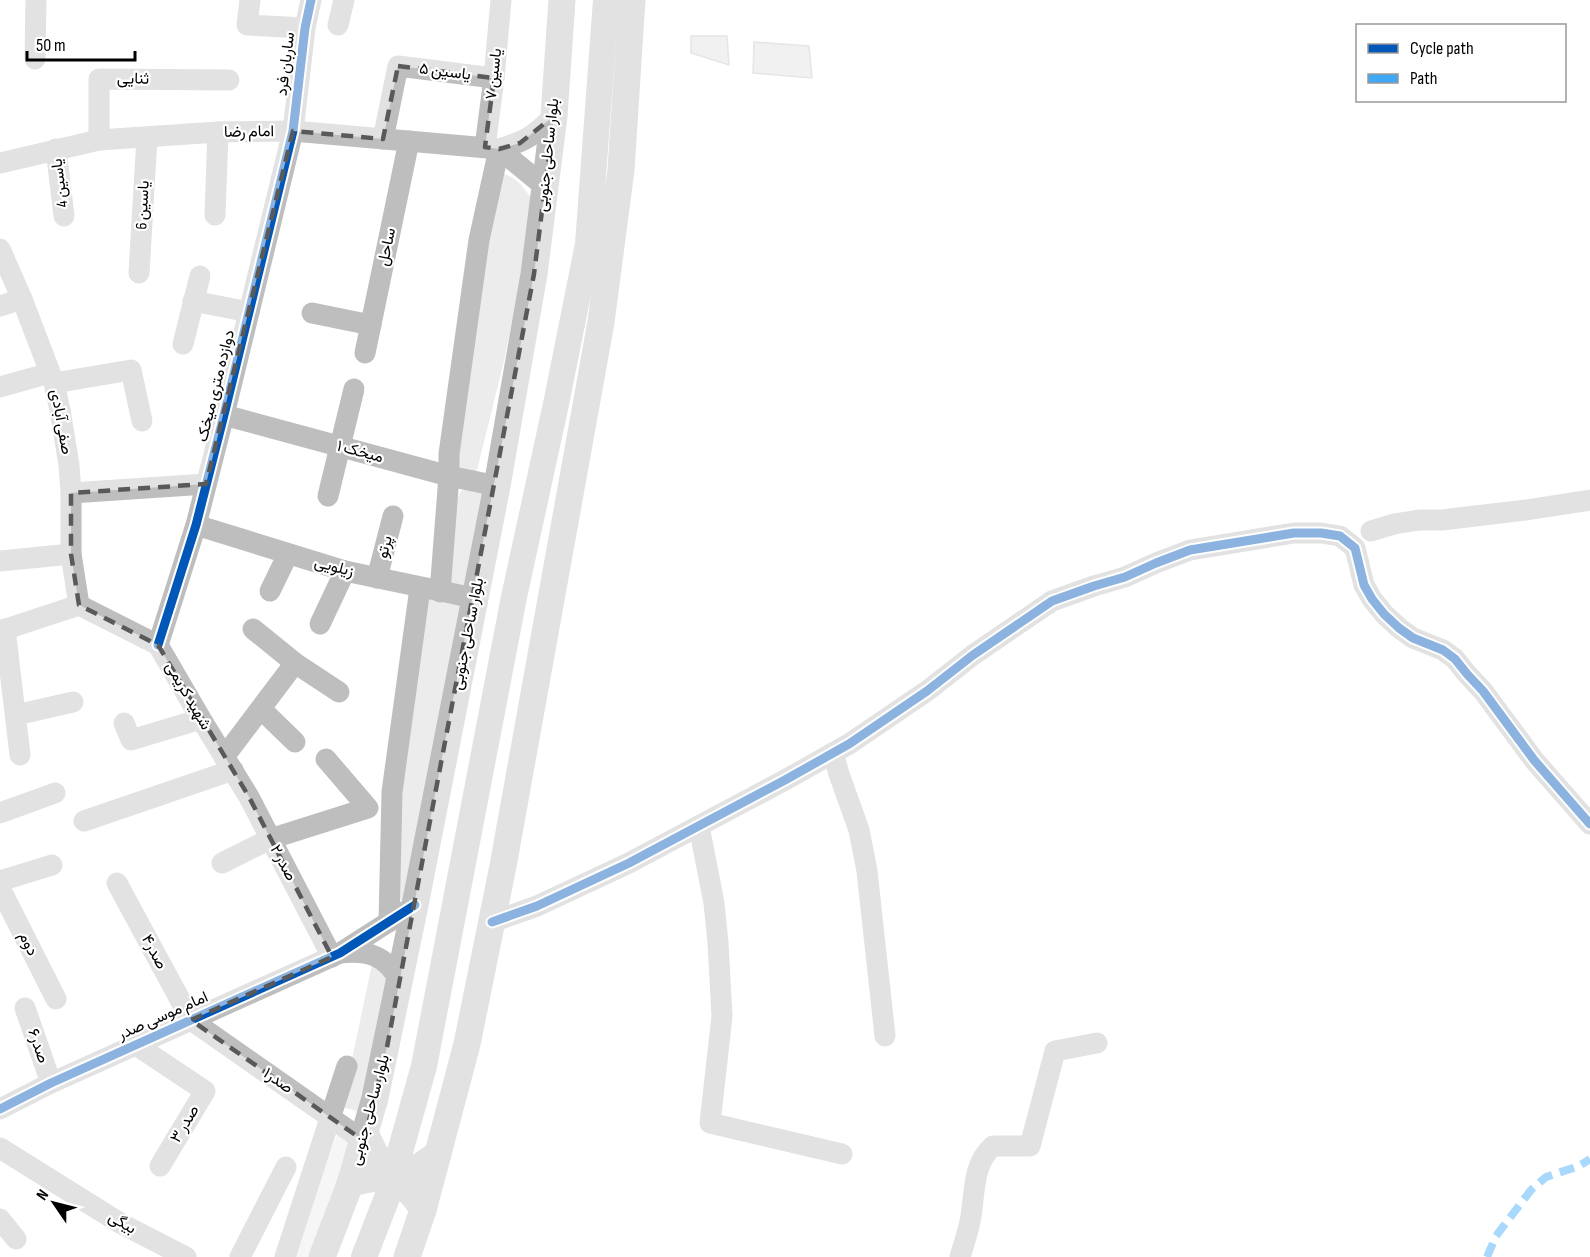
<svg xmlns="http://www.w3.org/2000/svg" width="1590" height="1257" viewBox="0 0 1590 1257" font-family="'Sofia Sans Condensed',Vazirmatn,sans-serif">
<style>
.green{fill:#ececec}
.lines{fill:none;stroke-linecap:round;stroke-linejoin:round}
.river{stroke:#bfbfbf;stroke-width:26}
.building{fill:#dfdfdf;stroke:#c7c7c7;stroke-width:1.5}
.minor{stroke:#bebebe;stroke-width:21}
.major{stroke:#bebebe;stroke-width:27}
.quiet{stroke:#3fa9f5;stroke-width:8;stroke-dasharray:15 8;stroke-linecap:butt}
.cycleway-casing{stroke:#fff;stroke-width:13}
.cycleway{stroke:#0057b8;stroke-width:9}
.marked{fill:none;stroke:#595959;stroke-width:4.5;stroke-dasharray:12 8;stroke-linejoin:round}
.labels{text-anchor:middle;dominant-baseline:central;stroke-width:4.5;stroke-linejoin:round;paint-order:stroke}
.street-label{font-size:16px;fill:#000;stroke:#fff}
</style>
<rect width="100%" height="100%" fill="#fff"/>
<g class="green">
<path d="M498 172C515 176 521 184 531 198L517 297 504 361 477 470 471 473 450 462Z"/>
<path d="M467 488 483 490 467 585H446L457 500 461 491Z"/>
<path d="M426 596 463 604 407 899 401 900 395 897 400 794Z"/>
<path d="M372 964 391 980 364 1113 342 1107Z"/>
<path d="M342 1121 360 1132 313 1257H292Z"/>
</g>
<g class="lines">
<path class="river" d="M364 1257 388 1195 424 1066 514 597 556 404 588 244 606 0"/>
</g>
<g class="building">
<path d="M691 36H727L729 65 691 53Z"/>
<path d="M754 42 809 46 812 78 753 73Z"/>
</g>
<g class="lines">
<g class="minor">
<path d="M250 0 247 25 305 28"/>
<path d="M338 25 344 0"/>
<path d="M35 59 36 0"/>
<path d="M383 139 398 66 494 78"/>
<path d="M99 140V79L229 80"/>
<path d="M485 147 494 78 501 0"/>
<path d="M56 149 64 216"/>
<path d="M499 149 545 187"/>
<path d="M0 163 99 140 218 132 293 131 499 149C527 141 534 135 554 116"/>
<path d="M215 215 218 132"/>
<path d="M0 249 22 299 54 383 60 410 69 465 71 493V554L79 605"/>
<path d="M139 273 147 137"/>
<path d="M193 301 249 312"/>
<path d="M0 306 22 299"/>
<path d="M312 313 371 325"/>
<path d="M183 344 200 276"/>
<path d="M365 353 409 141"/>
<path d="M54 383 131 370 142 421"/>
<path d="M0 387 50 373"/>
<path d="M224 415 449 476 497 486"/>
<path d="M71 493 206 484"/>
<path d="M328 496 354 389"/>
<path d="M196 525 345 571 474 598"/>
<path d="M1371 531 1394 524 1419 520H1442L1526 510 1590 500"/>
<path d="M0 561 71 554"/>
<path d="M377 578 393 516"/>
<path d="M270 591 288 554"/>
<path d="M440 592 449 476V454L479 240 499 149"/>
<path d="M320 624 345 571"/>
<path d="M5 629 20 755"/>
<path d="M253 629 295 663 339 692"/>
<path d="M0 631 79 605 158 645 201 719 249 797 332 957"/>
<path d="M158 645 196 525 224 415 293 131 305 28 311 0"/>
<path d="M261 709 295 742"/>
<path d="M16 715 73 702"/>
<path d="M124 723 131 740 201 719"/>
<path d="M833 753 839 774 859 830 867 871 885 1036"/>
<path d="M224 757 295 663"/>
<path d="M0 813 55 793"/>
<path d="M84 821 233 770"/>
<path d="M699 826 714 903 718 943 722 1016 710 1123 842 1154"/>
<path d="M222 863 270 839 368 808 326 759"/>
<path d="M0 881 52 865"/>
<path d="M117 883 191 1020 364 1141"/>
<path d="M0 888 56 999"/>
<path d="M389 922 392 792 420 588"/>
<path d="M492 922 537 906 629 863 785 780 849 744 927 691 973 655 1052 601 1094 586 1125 577 1156 563 1190 550 1294 533H1321L1340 536 1355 548 1364 585 1372 599 1384 614 1399 628 1413 638 1443 650 1455 659 1467 674 1483 691 1534 760 1590 824"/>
<path d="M340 953C369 950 386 956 400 981"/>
<path d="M25 1008 51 1083"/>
<path d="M136 1045 205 1091 160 1166"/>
<path d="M0 1109 51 1083 340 953 415 905"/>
<path d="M0 1148 120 1223 186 1257"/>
<path d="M0 1219 16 1239"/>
<path d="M240 1257 286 1167"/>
<path d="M285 1257 347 1066"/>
<path d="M960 1257C964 1243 969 1230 971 1216 975 1191 973 1163 993 1146H1030L1055 1051 1097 1043"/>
</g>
<g class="major">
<path d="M366 1135 376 1156 396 1168 419 1167 438 1154"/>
<path d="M350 1184C385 1172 405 1179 423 1210"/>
<path d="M322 1257 350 1184 375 1098 415 905 497 486 534 274 554 116 562 0"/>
<path d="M407 1257 423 1210 467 1044 503 866 601 322 621 170 632 0"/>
</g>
<path class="quiet" d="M1487 1257 1496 1236 1531 1190 1546 1177 1579 1166 1590 1159"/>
<defs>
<g id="cycleway">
<path d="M158 645 196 525 224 415 293 131 305 28 311 0"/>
<path d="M492 922 537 906 629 863 785 780 849 744 927 691 973 655 1052 601 1094 586 1125 577 1156 563 1190 550 1294 533H1321L1340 536 1355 548 1364 585 1372 599 1384 614 1399 628 1413 638 1443 650 1455 659 1467 674 1483 691 1534 760 1590 824"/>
<path d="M0 1109 51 1083 340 953 415 905"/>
</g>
</defs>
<use href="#cycleway" class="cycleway-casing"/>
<use href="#cycleway" class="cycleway"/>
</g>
<path d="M0 0H1590V1257H0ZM398 66 494 78 485 147 499 149 520 143 554 116 534 274 387 1047 364 1141 191 1020 332 957 249 797 158 645 79 605 71 554V493L206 484 293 131 383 139Z" fill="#fff" fill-opacity=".55" fill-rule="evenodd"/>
<path class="marked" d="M398 66 494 78 485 147 499 149 520 143 554 116 534 274 387 1047 364 1141 191 1020 332 957 249 797 158 645 79 605 71 554V493L206 484 293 131 383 139Z"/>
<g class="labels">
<g class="street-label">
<text transform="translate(286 64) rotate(-83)">ساربان فرد</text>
<text transform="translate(445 72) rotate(7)">یاسین ۵</text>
<text transform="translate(494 74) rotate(-84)">یاسین ۷</text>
<text transform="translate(133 79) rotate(1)">ثنایی</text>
<text transform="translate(249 132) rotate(-1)">امام رضا</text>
<text transform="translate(548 155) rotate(-84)">بلوار ساحلی جنوبی</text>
<text transform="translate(60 183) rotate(-97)">یاسین 4</text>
<text transform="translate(143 205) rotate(-87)">یاسین 6</text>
<text transform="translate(387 247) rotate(-78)">ساحل</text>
<text transform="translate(216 386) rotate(-76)">دوازده متری میخک</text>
<text transform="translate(61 422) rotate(80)">صفی آبادی</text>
<text transform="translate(360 452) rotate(15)">میخک ۱</text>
<text transform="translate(385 547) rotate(-76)">پرتو</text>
<text transform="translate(334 567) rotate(15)">زیلویی</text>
<text transform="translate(468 634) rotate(-79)">بلوار ساحلی جنوبی</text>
<text transform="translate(188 696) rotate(60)">شهید کریمی</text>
<text transform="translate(283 863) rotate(62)">صدر ۲</text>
<text transform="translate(28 944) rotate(64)">دوم</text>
<text transform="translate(154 952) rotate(62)">صدر۴</text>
<text transform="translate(163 1016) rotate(-24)">امام موسی صدر</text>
<text transform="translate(38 1046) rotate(71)">صدر۶</text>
<text transform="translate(278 1081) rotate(35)">صدر۱</text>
<text transform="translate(370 1110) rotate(-75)">بلوار ساحلی جنوبی</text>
<text transform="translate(185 1124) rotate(-59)">صدر ۳</text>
<text transform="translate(122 1223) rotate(30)">بیگی</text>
</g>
</g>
<rect x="1356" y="24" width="210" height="78" fill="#ffffff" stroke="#999999" stroke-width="1.5"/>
<rect x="1368" y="44" width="30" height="9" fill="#0057b8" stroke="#999999" stroke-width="1.5"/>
<text x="1410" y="54" font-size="18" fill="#000000">Cycle path</text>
<rect x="1368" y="74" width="30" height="9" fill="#3fa9f5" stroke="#999999" stroke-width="1.5"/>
<text x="1410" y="84" font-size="18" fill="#000000">Path</text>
<g transform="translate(54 1203) rotate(305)" stroke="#ffffff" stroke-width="4.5" paint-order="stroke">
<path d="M0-4.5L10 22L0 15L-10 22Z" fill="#000000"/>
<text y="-9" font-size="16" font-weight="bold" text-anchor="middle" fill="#000000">N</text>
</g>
<path d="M27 51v9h108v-9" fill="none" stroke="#000000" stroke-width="3"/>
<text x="36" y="51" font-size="18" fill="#000000" stroke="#ffffff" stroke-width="4.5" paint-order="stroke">50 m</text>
</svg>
